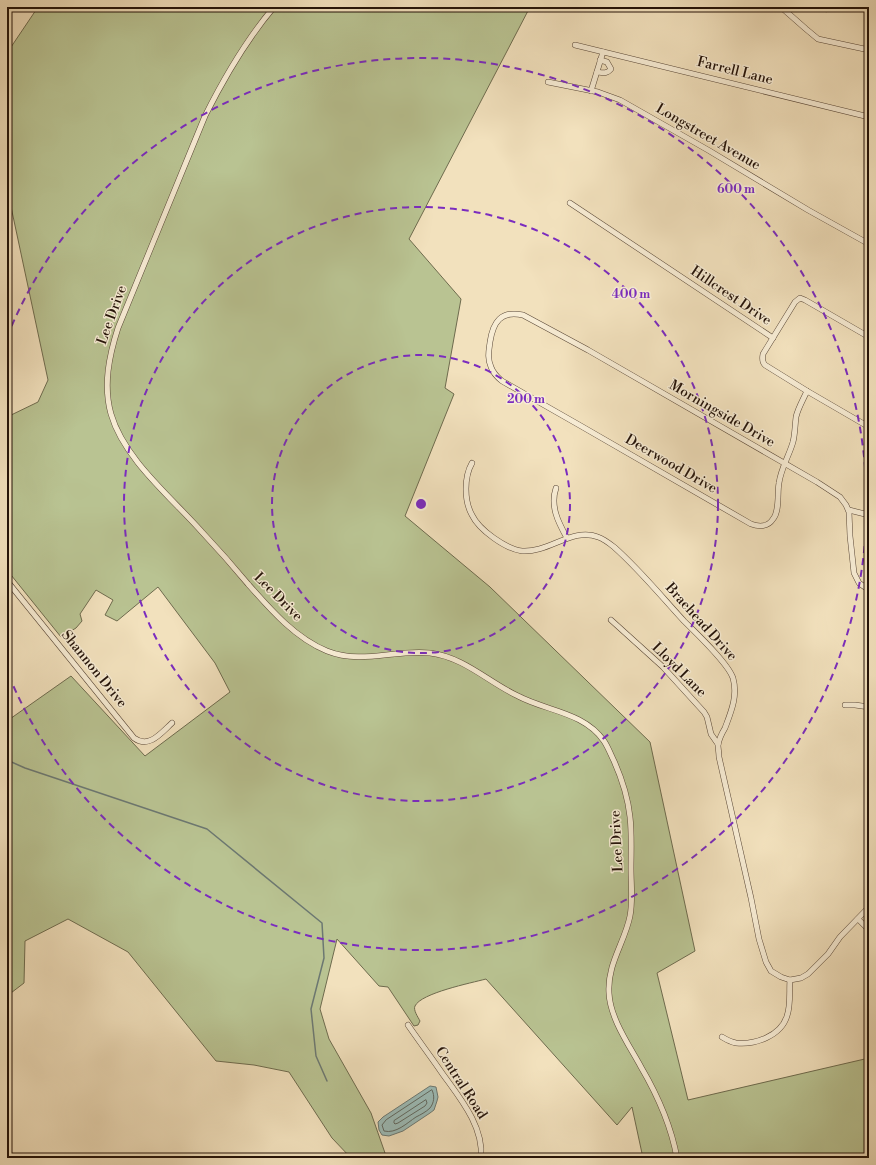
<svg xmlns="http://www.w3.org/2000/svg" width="876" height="1165" viewBox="0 0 876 1165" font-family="'Libre Bodoni',serif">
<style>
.green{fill:#b9c392;stroke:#6e6b4e}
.water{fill:#9cbcb8;stroke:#6c7872}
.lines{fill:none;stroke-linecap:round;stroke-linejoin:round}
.shore{stroke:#606860;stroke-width:1}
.stream{stroke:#6c7872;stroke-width:1.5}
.minor-casing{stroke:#584636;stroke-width:6}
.minor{stroke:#f7ecd4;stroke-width:5}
.ring{fill:none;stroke:#7b2cbf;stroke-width:2;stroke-dasharray:7 5}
.labels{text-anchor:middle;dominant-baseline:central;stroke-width:3;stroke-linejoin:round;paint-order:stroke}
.street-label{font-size:14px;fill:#241309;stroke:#f7ecd4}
.centre{fill:#7b2cbf;stroke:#f7ecd4;stroke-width:2}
.ring-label{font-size:12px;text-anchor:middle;font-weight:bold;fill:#7b2cbf;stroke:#f7ecd4;stroke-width:3;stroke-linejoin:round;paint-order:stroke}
</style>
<rect width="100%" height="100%" fill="#f2e1bd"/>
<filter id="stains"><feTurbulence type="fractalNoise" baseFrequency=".005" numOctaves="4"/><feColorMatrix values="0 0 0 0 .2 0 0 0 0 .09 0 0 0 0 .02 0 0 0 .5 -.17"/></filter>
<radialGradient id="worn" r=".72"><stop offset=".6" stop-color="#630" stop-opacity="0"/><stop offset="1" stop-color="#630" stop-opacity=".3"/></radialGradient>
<path class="green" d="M38 7H530L409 239 461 299 445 388 454 394 405 516 490 587 650 742 695 951 657 973 688 1100 869 1058V1158H643L632 1107 617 1125 486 979C471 983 421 993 415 1006 413 1010 418 1017 420 1021L418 1025 414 1026 388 987 379 986 337 939 320 1009 329 1039 371 1113 385 1153 389 1158H351L332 1138 289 1072 254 1065 216 1061 128 952 68 919 25 941 24 983 7 996V721L71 676 145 756 230 692 215 663 158 587 117 621 105 615 113 600 96 590 80 614 82 621 76 628 61 637 7 570V417L38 402 48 380 7 188V53Z"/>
<path class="water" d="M430 1086 436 1087 438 1097 437 1101 434 1110 430 1113 403 1131 389 1136 382 1135 379 1130 378 1122 383 1117Z"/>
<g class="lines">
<g class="shore">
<path d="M432 1090C435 1096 434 1103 430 1108 426 1112 420 1115 416 1117 407 1123 396 1134 384 1131L382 1125 386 1120Z"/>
<path d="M426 1100 427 1103 425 1106 398 1123 395 1124 394 1123V1121Z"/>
</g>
<path class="stream" d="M7 760 25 768 207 829 322 923 324 958 311 1009 316 1056 327 1081"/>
<defs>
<g id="minor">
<path d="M274 7C246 40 225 76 205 116L118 328C109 356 103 385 111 414 124 459 171 497 202 532 218 549 233 566 248 584 270 609 295 638 327 651 362 665 395 649 430 653 464 657 488 682 518 696 546 711 584 712 604 741 608 747 611 755 614 761 622 779 628 798 630 817 632 834 631 852 631 869 631 884 633 901 630 916 625 942 607 964 609 993 610 1018 629 1045 641 1067 658 1096 671 1125 677 1158"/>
<path d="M698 7H703"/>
<path d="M781 7 806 29 818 39 869 50"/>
<path d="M826 9 827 7"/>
<path d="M575 45 869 117"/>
<path d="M597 72C603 73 607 74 611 69L607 62 600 60"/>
<path d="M548 82 598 92 620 100 708 150 808 210 869 244"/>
<path d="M591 91 603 52"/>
<path d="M570 203 773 338"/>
<path d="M869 337 805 300 800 298 795 302 763 354C762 359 762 362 765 365L807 391 869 427"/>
<path d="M807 391C803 400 798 408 796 417 795 425 795 434 793 442 789 456 781 468 779 483 777 493 780 511 773 519 768 527 759 527 751 524L581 426 502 381C497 377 493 373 491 367 487 358 489 350 490 342 493 322 501 310 523 315L588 350 817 482 840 497 846 505 849 512 850 536 854 573 859 583 869 590"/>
<path d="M472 463C464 477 464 501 472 515 479 530 506 549 522 551 549 553 572 527 598 537 604 539 609 543 614 547 639 569 661 596 684 621 697 634 728 663 733 678 738 696 731 712 725 728 722 733 719 739 718 745 718 748 719 753 719 757L751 898 759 939 766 962 771 971 781 977 790 980 801 978 808 974 828 954 840 937 869 907"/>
<path d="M556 488C550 506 558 522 567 538"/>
<path d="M849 510 869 515"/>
<path d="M7 581 134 738C149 749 161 733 172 723"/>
<path d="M611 620 663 667 704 712 707 717 711 734 718 744"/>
<path d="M845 705H855L869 707"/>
<path d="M858 919 869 930"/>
<path d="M408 1025C419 1041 431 1057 442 1073 459 1097 484 1126 481 1158"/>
<path d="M722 1037C727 1040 731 1042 736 1043 755 1045 781 1036 787 1016 791 1005 789 991 790 980"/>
</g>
</defs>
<use href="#minor" class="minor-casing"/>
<use href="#minor" class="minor"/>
</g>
<g class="ring">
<circle cx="421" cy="504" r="149"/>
<circle cx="421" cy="504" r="297"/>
<path d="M7 337A446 446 0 1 1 7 671"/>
</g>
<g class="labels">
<g class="street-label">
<text transform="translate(735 71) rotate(14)">Farrell Lane</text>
<text transform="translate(708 137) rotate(30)">Longstreet Avenue</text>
<text transform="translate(731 296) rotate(34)">Hillcrest Drive</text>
<text transform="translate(112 315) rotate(-70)">Lee Drive</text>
<text transform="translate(722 414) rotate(30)">Morningside Drive</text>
<text transform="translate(671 464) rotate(30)">Deerwood Drive</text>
<text transform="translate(278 597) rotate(45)">Lee Drive</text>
<text transform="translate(701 622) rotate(48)">Braehead Drive</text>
<text transform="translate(94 669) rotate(51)">Shannon Drive</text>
<text transform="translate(679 670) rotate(45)">Lloyd Lane</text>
<text transform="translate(617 841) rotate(-93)">Lee Drive</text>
<text transform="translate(461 1083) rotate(57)">Central Road</text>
</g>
</g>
<circle cx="421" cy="504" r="6" class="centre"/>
<g class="ring-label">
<text x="736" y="193">600 m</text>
<text x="631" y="298">400 m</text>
<text x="526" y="403">200 m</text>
</g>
<rect width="876" height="1165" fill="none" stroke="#f2e1bd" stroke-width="24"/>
<rect x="8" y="8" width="860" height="1149" fill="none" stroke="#241309" stroke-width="2"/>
<rect x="12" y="12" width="852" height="1141" fill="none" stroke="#241309"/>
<rect width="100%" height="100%" filter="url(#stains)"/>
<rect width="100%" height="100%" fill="url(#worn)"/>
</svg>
